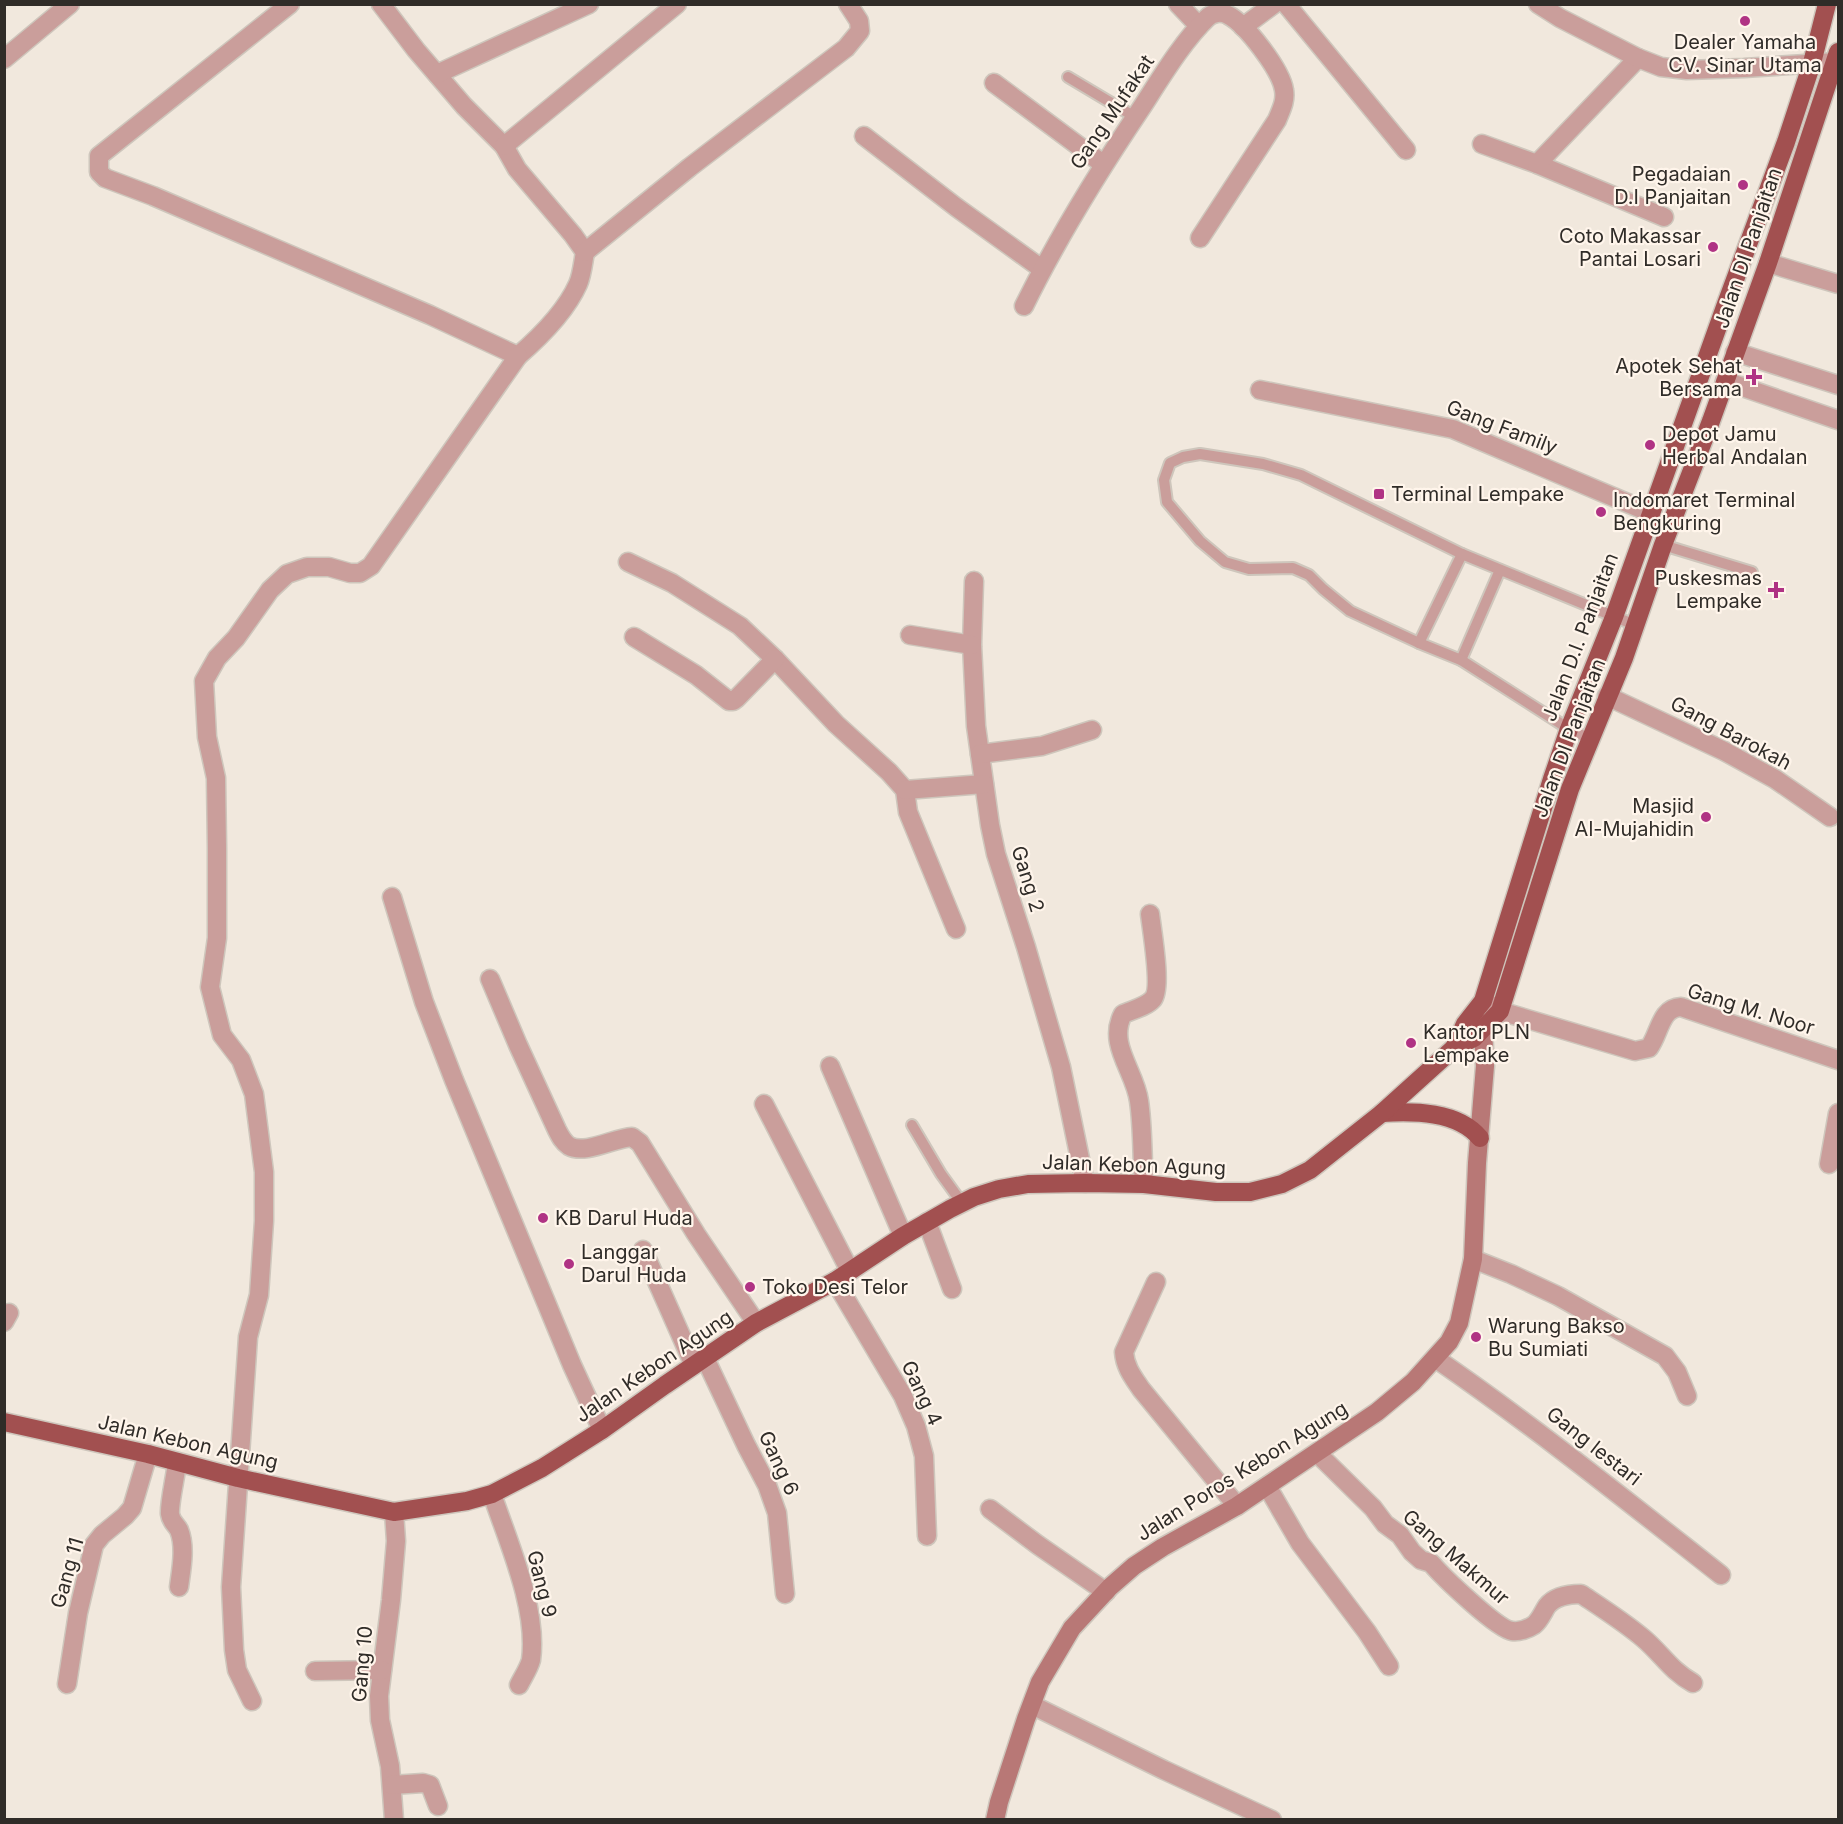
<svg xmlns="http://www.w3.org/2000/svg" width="1843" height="1824" viewBox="0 0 1843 1824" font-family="Inter,sans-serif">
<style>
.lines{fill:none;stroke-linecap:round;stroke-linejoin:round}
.service-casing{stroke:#cec6bc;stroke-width:14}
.minor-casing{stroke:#cec6bc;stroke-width:21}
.tertiary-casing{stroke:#cec6bc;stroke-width:21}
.secondary-casing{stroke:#cec6bc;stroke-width:21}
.trunk-casing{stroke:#cec6bc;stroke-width:21}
.service{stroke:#ca9e9b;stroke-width:10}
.minor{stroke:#ca9e9b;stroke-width:18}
.tertiary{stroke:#ca9e9b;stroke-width:18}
.secondary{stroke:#b87876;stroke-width:18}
.trunk{stroke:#a25050;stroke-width:18}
.poi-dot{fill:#b03384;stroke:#fff5eb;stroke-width:2}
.labels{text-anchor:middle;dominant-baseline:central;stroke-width:4.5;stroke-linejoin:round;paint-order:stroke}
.poi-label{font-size:20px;fill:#302c28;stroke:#fff5eb;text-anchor:start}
.street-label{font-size:20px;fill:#302c28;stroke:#fff5eb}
</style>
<rect width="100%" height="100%" fill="#f1e8dd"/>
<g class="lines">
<defs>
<g id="service">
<path d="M1068 77 1135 117"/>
<path d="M1663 545 1752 572"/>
<path d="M1419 643 1462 554"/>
<path d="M1461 660 1500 570"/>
<path d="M1590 739 1569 729 1461 660 1419 643 1350 611 1323 589 1309 575 1293 568 1249 569 1225 562 1200 541 1167 502 1164 480 1170 463 1183 457 1200 454 1263 464 1301 475 1462 554 1635 625"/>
<path d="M912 1125 941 1174 962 1203"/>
</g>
<g id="minor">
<path d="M290 4 99 156V172L105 178 153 196 430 315 518 356C540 337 566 311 578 284 582 275 583 263 585 252L573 235 517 169 504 146 464 106 416 50 381 4"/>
<path d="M1178 4 1199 26"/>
<path d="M1286 4 1406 150"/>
<path d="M1243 27 1274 4"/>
<path d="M4 59 70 4"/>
<path d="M437 74 589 4"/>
<path d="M994 83 1103 164"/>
<path d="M864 136 956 207 1042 269"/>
<path d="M1482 144 1537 164 1664 217"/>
<path d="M504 146 677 4"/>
<path d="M1537 164 1638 58"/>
<path d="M585 252 690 167 846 48 860 31 859 21 848 4"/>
<path d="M1768 263 1838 284"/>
<path d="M1024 306C1058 237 1097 174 1140 110 1159 81 1182 42 1207 18 1212 13 1221 11 1228 15 1246 24 1281 70 1284 90 1286 101 1281 110 1277 120L1200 238"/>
<path d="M1735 352 1838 385"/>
<path d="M1725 381 1838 420"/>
<path d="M1260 390 1453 429 1651 513"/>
<path d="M628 562 672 583 740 626 775 659 836 724 889 772 905 790 908 812 956 929"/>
<path d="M974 581 972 645 976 726 990 825 996 854 1026 947 1061 1067 1085 1183"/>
<path d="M910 635 972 645"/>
<path d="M634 637 696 675 729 701H733L737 698 775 659"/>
<path d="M1607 696 1724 751 1775 779 1830 817"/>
<path d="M980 754 1042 746 1092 730"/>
<path d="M905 790 984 784"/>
<path d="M392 897 424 1002 454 1080 572 1365 602 1430"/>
<path d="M490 979 518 1045 557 1130C560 1136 563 1142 569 1146 585 1155 614 1138 632 1137L640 1143 696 1234 756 1323"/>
<path d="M1489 1004 1500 1011 1635 1051 1649 1048C1660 1033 1660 1008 1681 1007L1838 1060"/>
<path d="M830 1066 903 1236"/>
<path d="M764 1104 850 1271"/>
<path d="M1829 1164 1838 1113"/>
<path d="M1144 1184C1142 1157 1143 1128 1139 1101 1135 1071 1107 1044 1123 1014 1132 1010 1146 1007 1153 999 1162 988 1152 931 1150 914"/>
<path d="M927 1222 952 1289"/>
<path d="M643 1250 694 1365"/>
<path d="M1473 1259 1511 1274 1558 1296 1665 1356 1677 1372 1687 1396"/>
<path d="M835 1281 903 1396 916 1426 924 1456 927 1536"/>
<path d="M1156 1282 1124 1352C1125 1367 1133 1377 1141 1389L1237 1506"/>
<path d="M4 1322 9 1313"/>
<path d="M705 1358 746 1445 767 1485 777 1513 785 1594"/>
<path d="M1435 1358C1534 1426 1627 1501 1721 1575"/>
<path d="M1317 1453 1373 1508 1385 1524 1400 1535 1412 1552 1421 1560 1431 1563C1442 1576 1497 1629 1512 1631 1519 1632 1528 1629 1534 1625 1540 1620 1543 1612 1547 1606 1555 1596 1569 1594 1581 1594 1602 1608 1624 1622 1643 1638 1662 1654 1670 1670 1693 1683"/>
<path d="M177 1462C176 1475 169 1503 170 1514 171 1522 176 1524 179 1530 186 1547 181 1571 179 1587"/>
<path d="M1267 1486 1300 1543 1367 1632 1389 1666"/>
<path d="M492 1494C508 1542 538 1608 531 1660 529 1668 523 1677 519 1685"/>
<path d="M990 1509 1038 1545 1106 1592"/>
<path d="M394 1512 396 1541 391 1600 379 1696 380 1720 390 1766 394 1820"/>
<path d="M315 1671 382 1670"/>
<path d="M67 1684 78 1613 94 1545 102 1535 125 1516 132 1508 148 1454"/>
<path d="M252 1701 237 1670 234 1650 231 1587 248 1337 259 1295 264 1221V1172L254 1094 241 1060 222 1035 210 987 217 938V848L216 778 207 737 204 681 217 658 236 638 270 590 287 574 307 567H329L350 573H360L371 566 518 356"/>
<path d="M1032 1705 1164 1770 1272 1820"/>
<path d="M392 1785 423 1783 430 1785 438 1806"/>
</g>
<path id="tertiary" d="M1538 4 1560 18 1638 58 1661 67 1687 70 1744 68 1836 62"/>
<path id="secondary" d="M995 1820 999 1802 1026 1719 1040 1682 1072 1628 1110 1587 1134 1566 1163 1547 1237 1506 1377 1412 1413 1382 1449 1342 1459 1323 1473 1259 1477 1163 1485 1066 1483 1030 1475 1018"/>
<g id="trunk">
<path d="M1454 1048 1465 1024 1483 1001 1552 779 1569 729 1614 617 1726 304 1786 142 1812 63 1827 4"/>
<path d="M1382 1113C1413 1111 1458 1111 1480 1138"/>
<path d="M4 1422 148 1454 238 1478 394 1512 467 1501 492 1494 542 1468 602 1430 665 1385 756 1323 835 1281 903 1236 950 1209 974 1197 999 1189 1028 1184 1085 1183 1144 1184 1216 1192H1250L1282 1184 1310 1170 1382 1113 1454 1048 1474 1038 1500 1011 1570 789 1624 658 1663 545 1711 421 1768 263 1838 52"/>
</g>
</defs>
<use href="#service" class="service-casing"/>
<use href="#minor" class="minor-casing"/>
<use href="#tertiary" class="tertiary-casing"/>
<use href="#secondary" class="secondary-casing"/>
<use href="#trunk" class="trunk-casing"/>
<use href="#service" class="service"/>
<use href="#minor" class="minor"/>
<use href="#tertiary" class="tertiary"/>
<use href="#secondary" class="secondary"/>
<use href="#trunk" class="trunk"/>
</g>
<g class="poi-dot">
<circle cx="1745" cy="21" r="6"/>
<circle cx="1743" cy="185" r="6"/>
<circle cx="1713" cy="247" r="6"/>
<path d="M1751 368h6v6h6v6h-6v6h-6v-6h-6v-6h6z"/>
<circle cx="1650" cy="445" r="6"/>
<rect x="1373" y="488" width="12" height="12" rx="3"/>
<circle cx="1601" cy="512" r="6"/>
<path d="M1773 581h6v6h6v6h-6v6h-6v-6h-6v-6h6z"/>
<circle cx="1706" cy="817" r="6"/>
<circle cx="1411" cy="1043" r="6"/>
<circle cx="543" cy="1218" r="6"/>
<circle cx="569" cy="1264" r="6"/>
<circle cx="750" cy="1287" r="6"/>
<circle cx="1476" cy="1337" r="6"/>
</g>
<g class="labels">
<g class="poi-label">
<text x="1745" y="42" text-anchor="middle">Dealer Yamaha<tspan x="1745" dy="23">CV. Sinar Utama</tspan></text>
<text x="1731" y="174" text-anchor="end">Pegadaian<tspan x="1731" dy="23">D.I Panjaitan</tspan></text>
<text x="1701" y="236" text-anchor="end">Coto Makassar<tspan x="1701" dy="23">Pantai Losari</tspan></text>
<text x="1742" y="366" text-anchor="end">Apotek Sehat<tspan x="1742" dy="23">Bersama</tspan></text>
<text x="1662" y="434">Depot Jamu<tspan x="1662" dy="23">Herbal Andalan</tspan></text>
<text x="1391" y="494">Terminal Lempake</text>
<text x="1613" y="500">Indomaret Terminal<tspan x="1613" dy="23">Bengkuring</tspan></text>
<text x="1762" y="578" text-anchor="end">Puskesmas<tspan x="1762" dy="23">Lempake</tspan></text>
<text x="1694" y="806" text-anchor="end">Masjid<tspan x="1694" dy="23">Al-Mujahidin</tspan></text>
<text x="1423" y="1032">Kantor PLN<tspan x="1423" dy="23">Lempake</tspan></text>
<text x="555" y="1218">KB Darul Huda</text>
<text x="581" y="1252">Langgar<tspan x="581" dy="23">Darul Huda</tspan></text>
<text x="762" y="1287">Toko Desi Telor</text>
<text x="1488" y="1326">Warung Bakso<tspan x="1488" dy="23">Bu Sumiati</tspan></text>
</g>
<g class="street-label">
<text transform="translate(1112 112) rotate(-56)">Gang Mufakat</text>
<text transform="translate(1748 248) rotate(-71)">Jalan DI Panjaitan</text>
<text transform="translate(1502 427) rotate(21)">Gang Family</text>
<text transform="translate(1580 637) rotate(-69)">Jalan D.I. Panjaitan</text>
<text transform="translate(1731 733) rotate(28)">Gang Barokah</text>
<text transform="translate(1569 738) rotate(-69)">Jalan DI Panjaitan</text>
<text transform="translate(1028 879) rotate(73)">Gang 2</text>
<text transform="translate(1751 1009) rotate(17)">Gang M. Noor</text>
<text transform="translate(1134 1165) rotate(2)">Jalan Kebon Agung</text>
<text transform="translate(654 1366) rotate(-34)">Jalan Kebon Agung</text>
<text transform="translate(922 1393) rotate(65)">Gang 4</text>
<text transform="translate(188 1442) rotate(13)">Jalan Kebon Agung</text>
<text transform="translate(1594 1446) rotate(38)">Gang lestari</text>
<text transform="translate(779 1463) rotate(65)">Gang 6</text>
<text transform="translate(1242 1471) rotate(-32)">Jalan Poros Kebon Agung</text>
<text transform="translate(1456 1557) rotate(41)">Gang Makmur</text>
<text transform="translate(67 1573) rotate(-74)">Gang 11</text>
<text transform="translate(542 1584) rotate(76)">Gang 9</text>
<text transform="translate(362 1664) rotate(-85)">Gang 10</text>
</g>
</g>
<rect width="1843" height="1824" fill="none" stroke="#302c28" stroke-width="12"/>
</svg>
